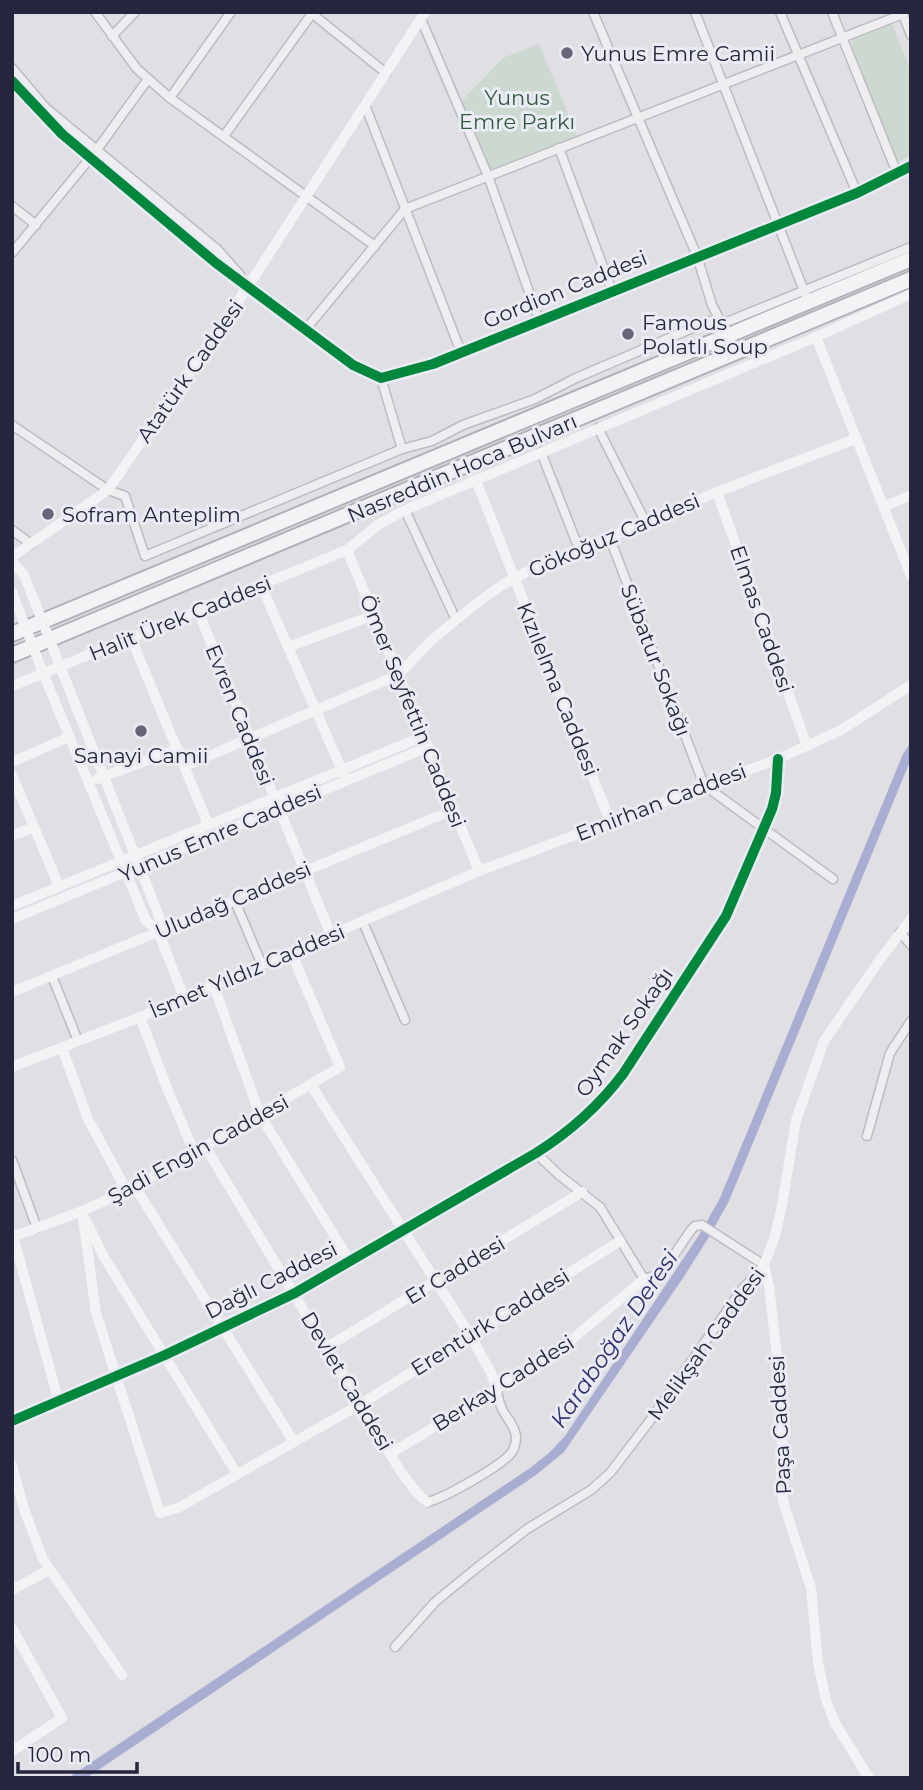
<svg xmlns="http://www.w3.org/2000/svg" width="923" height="1790" viewBox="0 0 923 1790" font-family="Montserrat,sans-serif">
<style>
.green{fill:#ccd8d0}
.water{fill:#aaadd2}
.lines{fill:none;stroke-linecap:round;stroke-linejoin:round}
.street-casing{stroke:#bcbcc2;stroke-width:11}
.highway-casing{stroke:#b1b1b9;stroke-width:18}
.street{stroke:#eeeef1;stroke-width:8}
.secondary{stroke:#f3f3f5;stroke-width:10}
.highway{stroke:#f3f3f5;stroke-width:14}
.cycleway-casing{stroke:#ebebf5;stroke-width:15}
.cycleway{stroke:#00873e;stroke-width:10}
.poi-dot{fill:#666678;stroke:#ebebf5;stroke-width:2.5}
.labels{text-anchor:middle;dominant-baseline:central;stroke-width:6;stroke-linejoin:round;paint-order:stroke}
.poi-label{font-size:21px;fill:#25253e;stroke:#ebebf5;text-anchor:start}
.park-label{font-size:21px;fill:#315b3a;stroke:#ebebf5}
.street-label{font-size:21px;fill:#25253e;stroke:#ebebf5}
.water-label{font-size:23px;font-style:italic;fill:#2c3075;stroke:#ebebf5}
</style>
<rect width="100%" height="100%" fill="#dfdfe4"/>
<g class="green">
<path d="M889 23 893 26 911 71V156L897 162 852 46V40Z"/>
<path d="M539 44 577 136 489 171 461 102 503 58Z"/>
</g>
<path class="water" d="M911 742V759L729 1201 709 1237 683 1278 564 1452 536 1475 88 1777 68 1778 530 1468 549 1453 565 1436 701 1232 720 1198 903 754Z"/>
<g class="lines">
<defs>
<g id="street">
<path d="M95 12 137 69 170 98 375 246"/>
<path d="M310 12 386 73"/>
<path d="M593 12 697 256 712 305 723 326"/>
<path d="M695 12 806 296"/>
<path d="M780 12 857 193"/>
<path d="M832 12 897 173"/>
<path d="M902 12 911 35"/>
<path d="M421 19 488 176 539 320"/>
<path d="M112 36 135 12"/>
<path d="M12 68 46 108 217 249 240 275"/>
<path d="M12 81 62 134 216 263 353 365 381 378 433 364 857 193 911 166"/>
<path d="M170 98 231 12"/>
<path d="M365 105 461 352"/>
<path d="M224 136 313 12"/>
<path d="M559 148 612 291"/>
<path d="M12 206 36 225"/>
<path d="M12 253 96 151 148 79"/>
<path d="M306 329 405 209 903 14"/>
<path d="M12 425 108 490 125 496 145 556 402 449 381 378"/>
<path d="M598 428 645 521"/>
<path d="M402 449 432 441 463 425 535 399 576 378 709 321 722 324 911 247"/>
<path d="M541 452 579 549"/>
<path d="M405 510 456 620"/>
<path d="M12 530 31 544"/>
<path d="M609 536 704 785 833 879"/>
<path d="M234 899 262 965"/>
<path d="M363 922 405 1020"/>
<path d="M900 932 911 945"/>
<path d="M52 976 78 1041"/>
<path d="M867 1136 890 1053 911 1021"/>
<path d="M12 1160 37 1228"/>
<path d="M427 1502C443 1499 503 1465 512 1452 515 1447 516 1441 516 1436 515 1427 508 1419 503 1411 500 1405 498 1398 497 1390"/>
<path d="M395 1647 435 1602 474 1570 527 1529 591 1490 610 1473 649 1422 740 1292 764 1265 702 1225 695 1226 691 1230 668 1264 654 1276 644 1279 600 1207 559 1175 536 1153 574 1128 590 1113 623 1074 726 916 772 809 776 793 778 759"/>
</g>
<g id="highway">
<path d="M12 634 911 259"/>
<path d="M12 655 911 279"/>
</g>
</defs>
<use href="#street" class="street-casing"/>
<use href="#highway" class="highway-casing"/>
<use href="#street" class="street"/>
<g class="secondary">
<path d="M816 337 911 576"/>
<path d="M476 480 610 821"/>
<path d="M717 492 807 746"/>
<path d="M883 507 911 495"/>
<path d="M347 550 479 871"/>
<path d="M12 557 108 490 249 285 425 12"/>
<path d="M12 562 24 575 159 916 160 923 158 931"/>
<path d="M261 585 344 775"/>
<path d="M12 592 43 673 146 921 158 931 184 998"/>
<path d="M198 611 331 935"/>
<path d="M131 638 208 824"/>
<path d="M288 647 374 615"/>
<path d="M12 686 347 550 379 524 405 510 816 337 911 294"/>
<path d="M12 762 69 737"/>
<path d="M185 766 398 675 432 640 473 606 502 585 530 570 717 492 855 439"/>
<path d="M12 775 59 886"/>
<path d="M97 779 178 749"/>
<path d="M12 836 34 827"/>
<path d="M12 906 424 736"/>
<path d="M12 919 428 747"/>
<path d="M214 986 260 1115 350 1261"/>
<path d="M12 992 453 810"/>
<path d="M140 1017 167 1088 195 1154"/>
<path d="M62 1048 88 1119 127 1191"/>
<path d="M12 1067 140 1017 479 871 778 759 841 730 911 685"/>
<path d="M311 1085 470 1335 491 1373 497 1390"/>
<path d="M206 1148 401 1472 417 1493 427 1502"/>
<path d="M135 1187 294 1442"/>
<path d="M82 1211 96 1313 160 1513 178 1508 361 1404 620 1241"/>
<path d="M86 1220 104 1257 237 1474"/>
<path d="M13 1236 59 1402"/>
<path d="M12 1237 82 1211 135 1187 340 1067 291 952"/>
<path d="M327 1347 582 1192"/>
<path d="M12 1421 165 1355 295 1293 536 1153"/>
<path d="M390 1454 557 1352 644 1279"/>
<path d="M12 1465 24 1509 43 1559 122 1675"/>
<path d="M12 1590 49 1570"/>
<path d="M12 1628 62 1718 14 1750 12 1747"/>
<path d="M869 1778 835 1723 826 1700 818 1663 811 1588 784 1505 781 1486 783 1413 781 1391 769 1286 764 1265 775 1236 782 1205 796 1120 824 1041 879 961 911 919"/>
</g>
<use href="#highway" class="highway"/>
<defs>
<g id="cycleway">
<path d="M12 81 62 134 216 263 353 365 381 378 433 364 857 193 911 166"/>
<path d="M12 1421 165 1355 295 1293 536 1153C571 1131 598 1107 623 1074L726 916 772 809 776 793 778 759"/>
</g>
</defs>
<use href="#cycleway" class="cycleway-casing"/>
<use href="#cycleway" class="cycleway"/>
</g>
<g class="poi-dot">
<circle cx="567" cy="53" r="7"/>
<circle cx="628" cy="334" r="7"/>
<circle cx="48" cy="514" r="7"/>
<circle cx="141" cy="731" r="7"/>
</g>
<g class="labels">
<g class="poi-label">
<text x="581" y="53">Yunus Emre Camii</text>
<text x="642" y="322">Famous<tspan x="642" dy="24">Polatlı Soup</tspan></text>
<text x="62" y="514">Sofram Anteplim</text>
<text x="141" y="755" text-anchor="middle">Sanayi Camii</text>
</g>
<g class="park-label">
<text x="517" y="97">Yunus<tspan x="517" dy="24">Emre Parkı</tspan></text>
</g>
<g class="street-label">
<text transform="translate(565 289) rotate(-22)">Gordion Caddesi</text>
<text transform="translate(190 371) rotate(-55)">Atatürk Caddesi</text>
<text transform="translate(462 468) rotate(-23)">Nasreddin Hoca Bulvarı</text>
<text transform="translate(614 535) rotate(-23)">Gökoğuz Caddesi</text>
<text transform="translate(180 618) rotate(-22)">Halit Ürek Caddesi</text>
<text transform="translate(762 619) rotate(71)">Elmas Caddesi</text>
<text transform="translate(656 660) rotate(69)">Sübatur Sokağı</text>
<text transform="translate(558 689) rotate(68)">Kızılelma Caddesi</text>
<text transform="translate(413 711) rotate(68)">Ömer Seyfettin Caddesi</text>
<text transform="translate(240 715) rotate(68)">Evren Caddesi</text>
<text transform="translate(661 802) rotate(-21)">Emirhan Caddesi</text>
<text transform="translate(220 833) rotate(-23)">Yunus Emre Caddesi</text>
<text transform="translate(233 900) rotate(-23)">Uludağ Caddesi</text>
<text transform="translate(247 971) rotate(-23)">İsmet Yıldız Caddesi</text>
<text transform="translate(624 1032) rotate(-55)">Oymak Sokağı</text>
<text transform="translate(198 1149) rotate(-29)">Şadi Engin Caddesi</text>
<text transform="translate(455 1270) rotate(-31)">Er Caddesi</text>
<text transform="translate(271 1280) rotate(-27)">Dağlı Caddesi</text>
<text transform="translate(490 1322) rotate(-32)">Erentürk Caddesi</text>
<text transform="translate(706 1344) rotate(-54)">Melikşah Caddesi</text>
<text transform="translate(347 1381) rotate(59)">Devlet Caddesi</text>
<text transform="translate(503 1383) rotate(-32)">Berkay Caddesi</text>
<text transform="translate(780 1425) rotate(-93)">Paşa Caddesi</text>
</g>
<g class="water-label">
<text transform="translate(614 1339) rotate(-56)">Karaboğaz Deresi</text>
</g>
</g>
<rect width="923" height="1790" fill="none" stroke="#25253e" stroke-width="28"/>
<path d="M18 1762v10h119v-10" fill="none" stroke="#25253e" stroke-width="3.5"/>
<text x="28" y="1762" font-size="21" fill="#25253e" stroke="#ebebf5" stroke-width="5" paint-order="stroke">100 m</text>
</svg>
